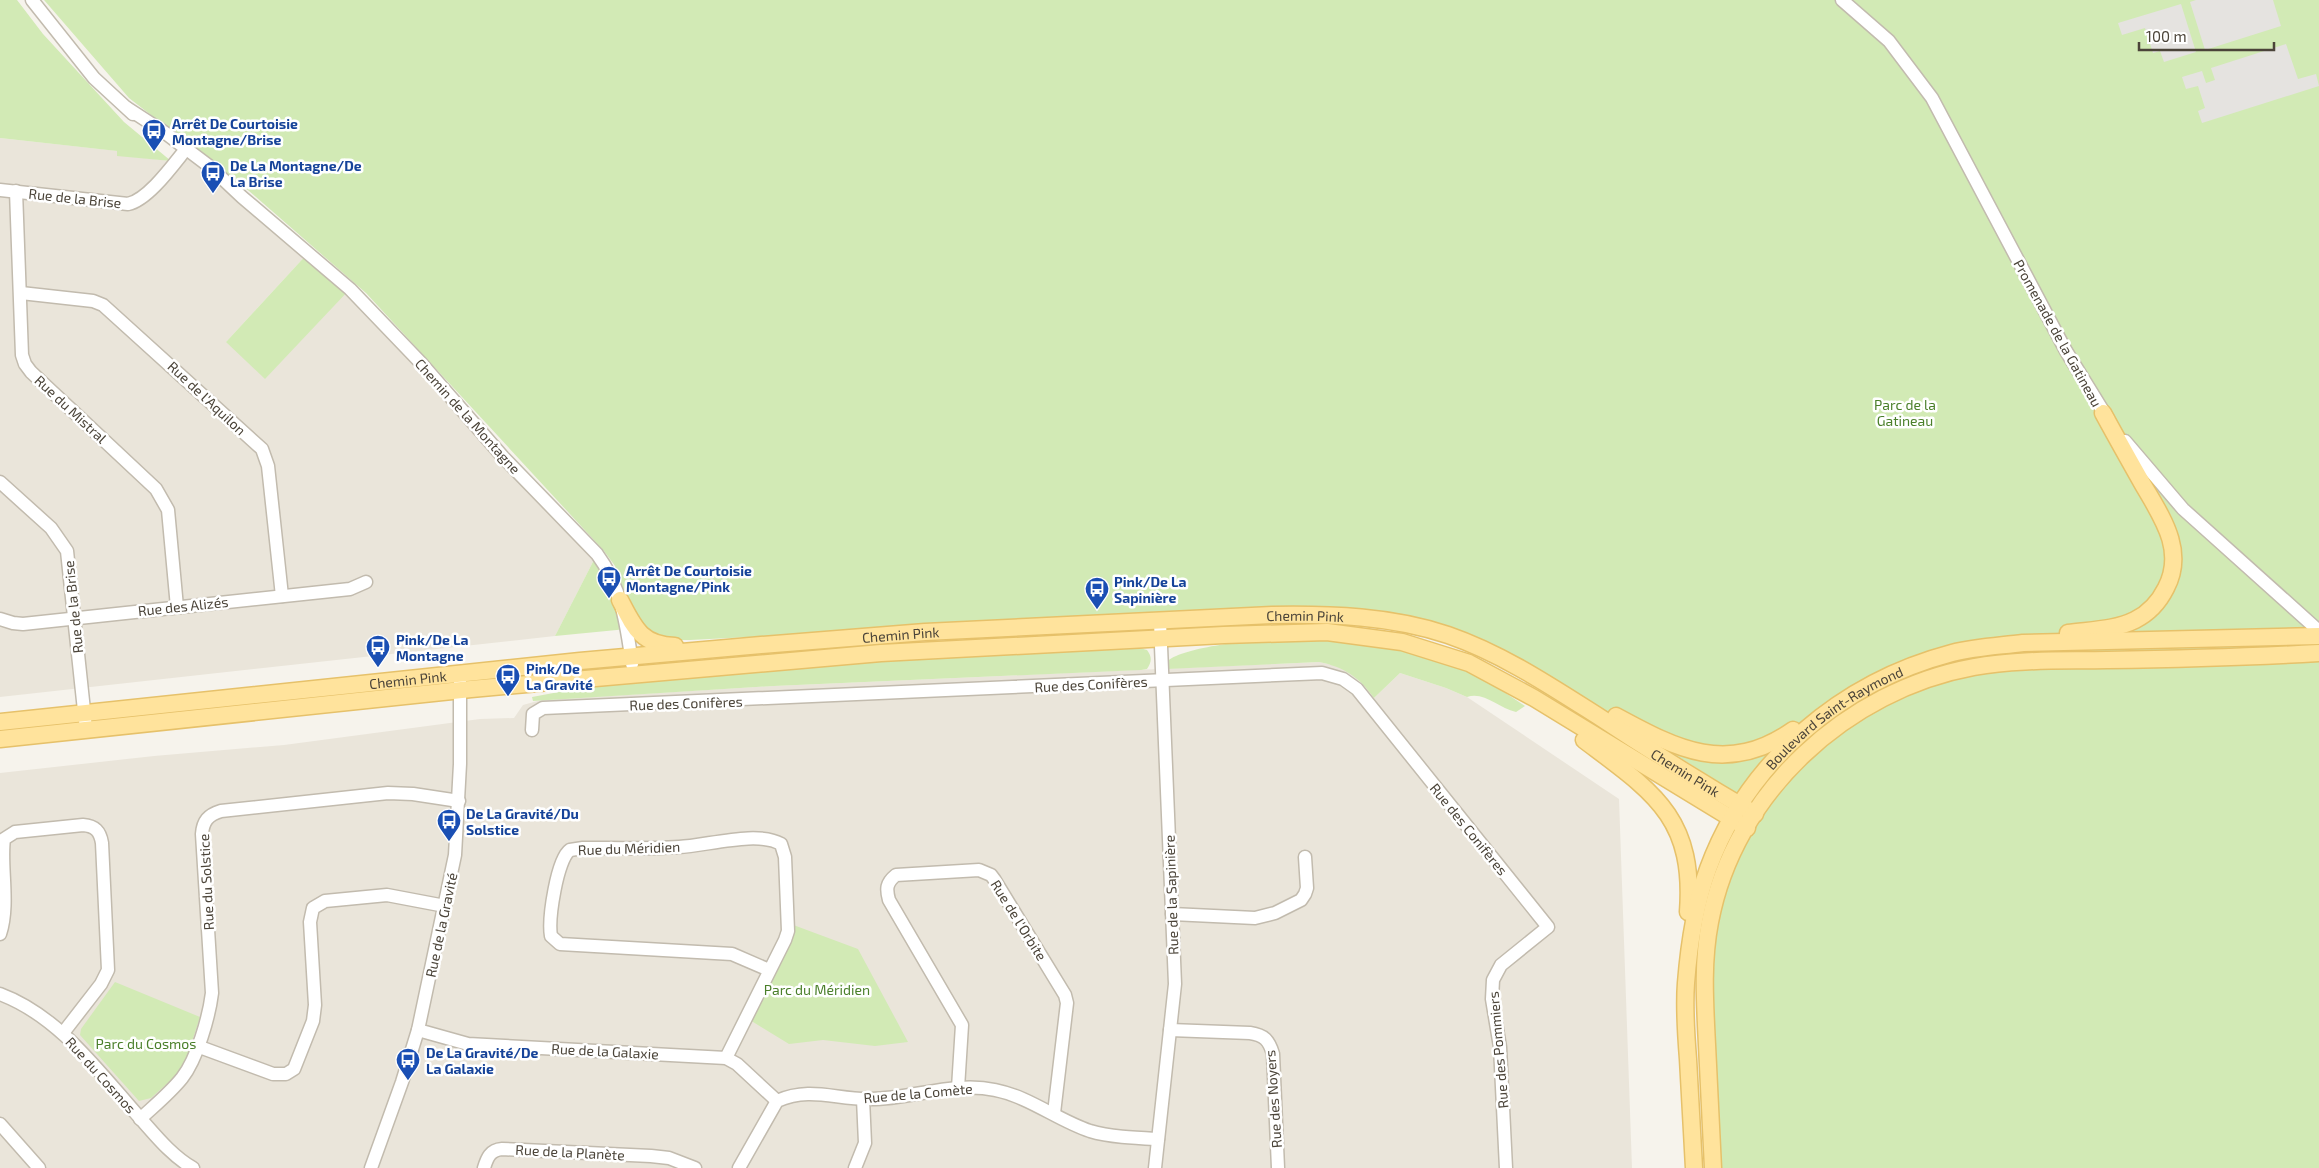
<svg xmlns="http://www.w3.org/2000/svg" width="2319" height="1168" viewBox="0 0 2319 1168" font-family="'Exo 2',sans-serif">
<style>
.residential{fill:#eae5da}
.green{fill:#d2eab5}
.parking{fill:#e5e3e0}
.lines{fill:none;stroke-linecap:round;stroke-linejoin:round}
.minor-casing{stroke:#c2bbae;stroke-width:15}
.major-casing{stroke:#e6c16a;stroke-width:19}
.minor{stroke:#fff;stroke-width:12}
.major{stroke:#ffe39c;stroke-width:16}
.labels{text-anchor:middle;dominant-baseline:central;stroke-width:5;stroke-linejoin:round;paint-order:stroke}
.transit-label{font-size:14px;font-weight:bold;fill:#164399;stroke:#fff;text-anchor:start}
.street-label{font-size:14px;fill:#4b4439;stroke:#fff}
.park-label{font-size:14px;fill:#4a7f2a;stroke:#fff}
</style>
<rect width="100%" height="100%" fill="#f6f3ec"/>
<g class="residential">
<path d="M0 138 118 151 117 155 171 161 182 155 242 197 309 252 226 342 350 289 597 554 555 636 0 697Z"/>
<path d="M1319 662 1337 666 1353 674 1374 698 1400 673 1446 688 1467 697 1619 799 1632 1168H0V773L154 756 284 745 480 719 514 718 523 705 541 700 774 686Z"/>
</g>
<g class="green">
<path d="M0 0H17L43 34 124 122 171 161 117 156V151L0 138Z"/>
<path d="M44 0H2319V1168H1722C1716 1089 1702 1000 1717 922 1724 882 1744 846 1763 810L1549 675 1465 635 1271 610 690 640H672L646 631 626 596 615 566 604 551 366 293 249 191 129 98Z"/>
<path d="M309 252 350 289 265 379 226 342Z"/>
<path d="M597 554 627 629 555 636Z"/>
<path d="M1270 639 1361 640 1438 658 1483 678 1525 706 1516 712C1498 708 1484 691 1467 697L1446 688 1400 673 1374 698C1359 677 1344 667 1319 662L1167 669V662C1178 648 1251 640 1270 639Z"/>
<path d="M1140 648 1147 650C1152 657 1152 661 1147 669L1141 670 774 686 533 701 532 697 591 686 878 661Z"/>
<path d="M788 923 858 949 908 1042 875 1046 823 1040 789 1044 745 1017Z"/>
<path d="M115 982 200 1017 186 1060 179 1073 151 1098 139 1101 80 1035 81 1029Z"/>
</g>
<g class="parking">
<path d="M2196 0H2273L2281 26 2205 50 2190 2Z"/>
<path d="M2181 4 2196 52 2164 62 2160 51 2153 53 2145 28 2122 35 2118 23Z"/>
<path d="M2286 44 2298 79 2316 74 2319 86 2202 123 2198 111 2205 108 2198 86 2186 89 2182 77 2202 71 2206 83 2215 80 2211 68Z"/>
</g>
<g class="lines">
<defs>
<g id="minor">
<path d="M32 0 94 78 133 114"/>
<path d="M1842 0 1889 41 1932 98 2066 351 2108 419"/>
<path d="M127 108 164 132 209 166 242 197 350 289 421 363 503 457 597 554C621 586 627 626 632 664"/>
<path d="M0 190 128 204C148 200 173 165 186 149"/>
<path d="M16 191 22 355 25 364 31 372 156 489 168 510 177 607"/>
<path d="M21 293 93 301 103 305 262 449 268 466 282 596"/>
<path d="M2125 441 2183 509 2319 631"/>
<path d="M0 482 51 528 67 551 86 729"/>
<path d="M0 619 13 623 23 624 350 589 366 582"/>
<path d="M532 730 533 714 543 708 1322 673 1343 679 1357 689 1548 927 1501 965 1493 980 1492 999 1500 1047 1506 1168"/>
<path d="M1172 914 1255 918 1275 913 1301 900 1305 894 1307 888 1305 857"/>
<path d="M0 934C10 904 0 865 4 839L15 832 83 825C95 826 100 831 102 843L108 970 101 984 63 1033"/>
<path d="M0 994C59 1016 99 1072 140 1118 156 1136 172 1156 193 1168"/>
<path d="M418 1030 468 1044 726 1058 737 1064 777 1101"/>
<path d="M1170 1030 1250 1033C1264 1035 1269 1040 1273 1054L1278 1168"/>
<path d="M197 1046 273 1074H286L294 1069 313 1021 315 1005 310 922 313 908 325 901 387 895 445 906"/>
<path d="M726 1058 785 940 788 931 785 857 781 844C757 830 706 846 679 847 647 849 614 848 583 848L570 850C557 859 548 919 551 936L560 944 732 954 769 970"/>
<path d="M958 1088 962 1025 889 900C886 889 886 883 896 875L979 870 991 875 994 879 1065 995 1067 1003 1054 1113"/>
<path d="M140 1119C154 1106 170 1093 182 1078 197 1059 209 1017 212 993L202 834C203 821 208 815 221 811L388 793 413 794 459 801"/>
<path d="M0 1124 39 1168"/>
<path d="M371 1168 402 1082 418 1030 455 855 460 764V681"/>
<path d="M484 1168C487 1158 490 1150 502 1149L651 1156 669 1158 695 1168"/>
<path d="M739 1168 777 1101C811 1086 836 1100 871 1099 912 1099 954 1081 995 1090 1030 1097 1057 1120 1090 1131 1110 1137 1136 1138 1158 1139"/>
<path d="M855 1168 865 1143 863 1099"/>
<path d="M1155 1168 1175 984 1160 622"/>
</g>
<g id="major">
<path d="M620 600C634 627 641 645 675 646"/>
<path d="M2068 633C2089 630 2115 630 2135 620 2149 613 2159 602 2166 588 2186 550 2161 516 2142 483 2129 460 2116 437 2103 413"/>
<path d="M1616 716C1677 749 1727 776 1793 730"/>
<path id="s1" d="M0 722 580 661 761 645 925 632 1272 615C1331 614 1392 616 1448 635 1503 654 1552 687 1601 718 1651 751 1702 783 1755 814"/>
<path d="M0 739 471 689 881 653 1224 635 1327 632 1402 642 1469 663 1534 698 1747 828"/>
<path d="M1584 740C1653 792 1695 817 1688 912"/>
<path id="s2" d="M1694 1168C1692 1132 1690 1095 1688 1059 1686 1034 1684 1008 1686 983 1689 945 1695 905 1708 869 1748 760 1842 682 1952 653 1976 647 2000 646 2023 643L2319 636"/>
<path d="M1713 1168C1711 1127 1709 1086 1707 1045 1705 1004 1702 963 1710 922 1734 793 1847 690 1974 667 2018 659 2063 661 2107 660 2178 659 2248 657 2319 653"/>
</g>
</defs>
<use href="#minor" class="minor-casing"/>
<use href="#major" class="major-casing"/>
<use href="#minor" class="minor"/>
<use href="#major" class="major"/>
</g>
<defs>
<symbol id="bus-pin" viewBox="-11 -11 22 30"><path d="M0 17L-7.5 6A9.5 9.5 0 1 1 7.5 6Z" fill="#1a4fb4" stroke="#fff"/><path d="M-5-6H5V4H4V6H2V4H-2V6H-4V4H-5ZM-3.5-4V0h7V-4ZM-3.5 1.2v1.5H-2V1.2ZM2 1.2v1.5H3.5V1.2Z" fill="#fff"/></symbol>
</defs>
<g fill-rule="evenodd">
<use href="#bus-pin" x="140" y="117" width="28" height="38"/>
<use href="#bus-pin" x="199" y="159" width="28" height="38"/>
<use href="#bus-pin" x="595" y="564" width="28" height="38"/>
<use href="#bus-pin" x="1083" y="575" width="28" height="38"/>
<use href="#bus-pin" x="364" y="633" width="28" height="38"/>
<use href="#bus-pin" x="494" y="662" width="28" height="38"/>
<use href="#bus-pin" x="435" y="807" width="28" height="38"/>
<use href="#bus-pin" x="394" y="1046" width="28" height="38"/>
</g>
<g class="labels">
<g class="transit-label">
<text x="172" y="123">Arrêt De Courtoisie<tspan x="172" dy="16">Montagne/Brise</tspan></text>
<text x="230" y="165">De La Montagne/De<tspan x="230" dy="16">La Brise</tspan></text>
<text x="626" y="570">Arrêt De Courtoisie<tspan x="626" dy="16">Montagne/Pink</tspan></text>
<text x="1114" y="581">Pink/De La<tspan x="1114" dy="16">Sapinière</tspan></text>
<text x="396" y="639">Pink/De La<tspan x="396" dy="16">Montagne</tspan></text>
<text x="526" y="668">Pink/De<tspan x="526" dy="16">La Gravité</tspan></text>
<text x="466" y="813">De La Gravité/Du<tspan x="466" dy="16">Solstice</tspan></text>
<text x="426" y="1052">De La Gravité/De<tspan x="426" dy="16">La Galaxie</tspan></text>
</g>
<g class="street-label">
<text transform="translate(75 198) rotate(6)">Rue de la Brise</text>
<text transform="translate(2058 333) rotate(61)">Promenade de la Gatineau</text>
<text transform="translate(207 398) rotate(43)">Rue de l'Aquilon</text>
<text transform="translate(71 409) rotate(43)">Rue du Mistral</text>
<text transform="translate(468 416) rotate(48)">Chemin de la Montagne</text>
<text transform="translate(183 606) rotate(-6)">Rue des Alizés</text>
<text transform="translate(73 607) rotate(-96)">Rue de la Brise</text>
<text stroke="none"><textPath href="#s1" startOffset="1310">Chemin Pink</textPath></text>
<text stroke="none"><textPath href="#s1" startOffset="905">Chemin Pink</textPath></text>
<text stroke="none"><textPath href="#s1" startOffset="410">Chemin Pink</textPath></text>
<text transform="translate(1091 684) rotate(-3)">Rue des Conifères</text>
<text transform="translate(686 703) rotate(-2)">Rue des Conifères</text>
<text stroke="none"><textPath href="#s2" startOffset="504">Boulevard Saint-Raymond</textPath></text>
<text stroke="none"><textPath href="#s1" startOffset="1730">Chemin Pink</textPath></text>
<text transform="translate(1469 829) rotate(51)">Rue des Conifères</text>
<text transform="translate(629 848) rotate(-2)">Rue du Méridien</text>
<text transform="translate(206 882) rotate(-93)">Rue du Solstice</text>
<text transform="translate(1171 895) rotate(-92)">Rue de la Sapinière</text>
<text transform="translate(1019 920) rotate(58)">Rue de l'Orbite</text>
<text transform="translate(441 925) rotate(-78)">Rue de la Gravité</text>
<text transform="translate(1498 1050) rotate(-95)">Rue des Pommiers</text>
<text transform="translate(605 1051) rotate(3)">Rue de la Galaxie</text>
<text transform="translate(101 1075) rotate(48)">Rue du Cosmos</text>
<text transform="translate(918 1093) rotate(-5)">Rue de la Comète</text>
<text transform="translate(1273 1099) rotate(-94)">Rue des Noyers</text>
<text transform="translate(570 1152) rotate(3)">Rue de la Planète</text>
</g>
<g class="park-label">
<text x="1905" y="404">Parc de la<tspan x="1905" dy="16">Gatineau</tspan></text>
<text x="817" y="989">Parc du Méridien</text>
<text x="146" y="1043">Parc du Cosmos</text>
</g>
</g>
<path d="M2139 42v8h135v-8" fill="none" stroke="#4b4439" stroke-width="2.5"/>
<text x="2146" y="42" font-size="15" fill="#4b4439" stroke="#ffffff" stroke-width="4" paint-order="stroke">100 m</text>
</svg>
